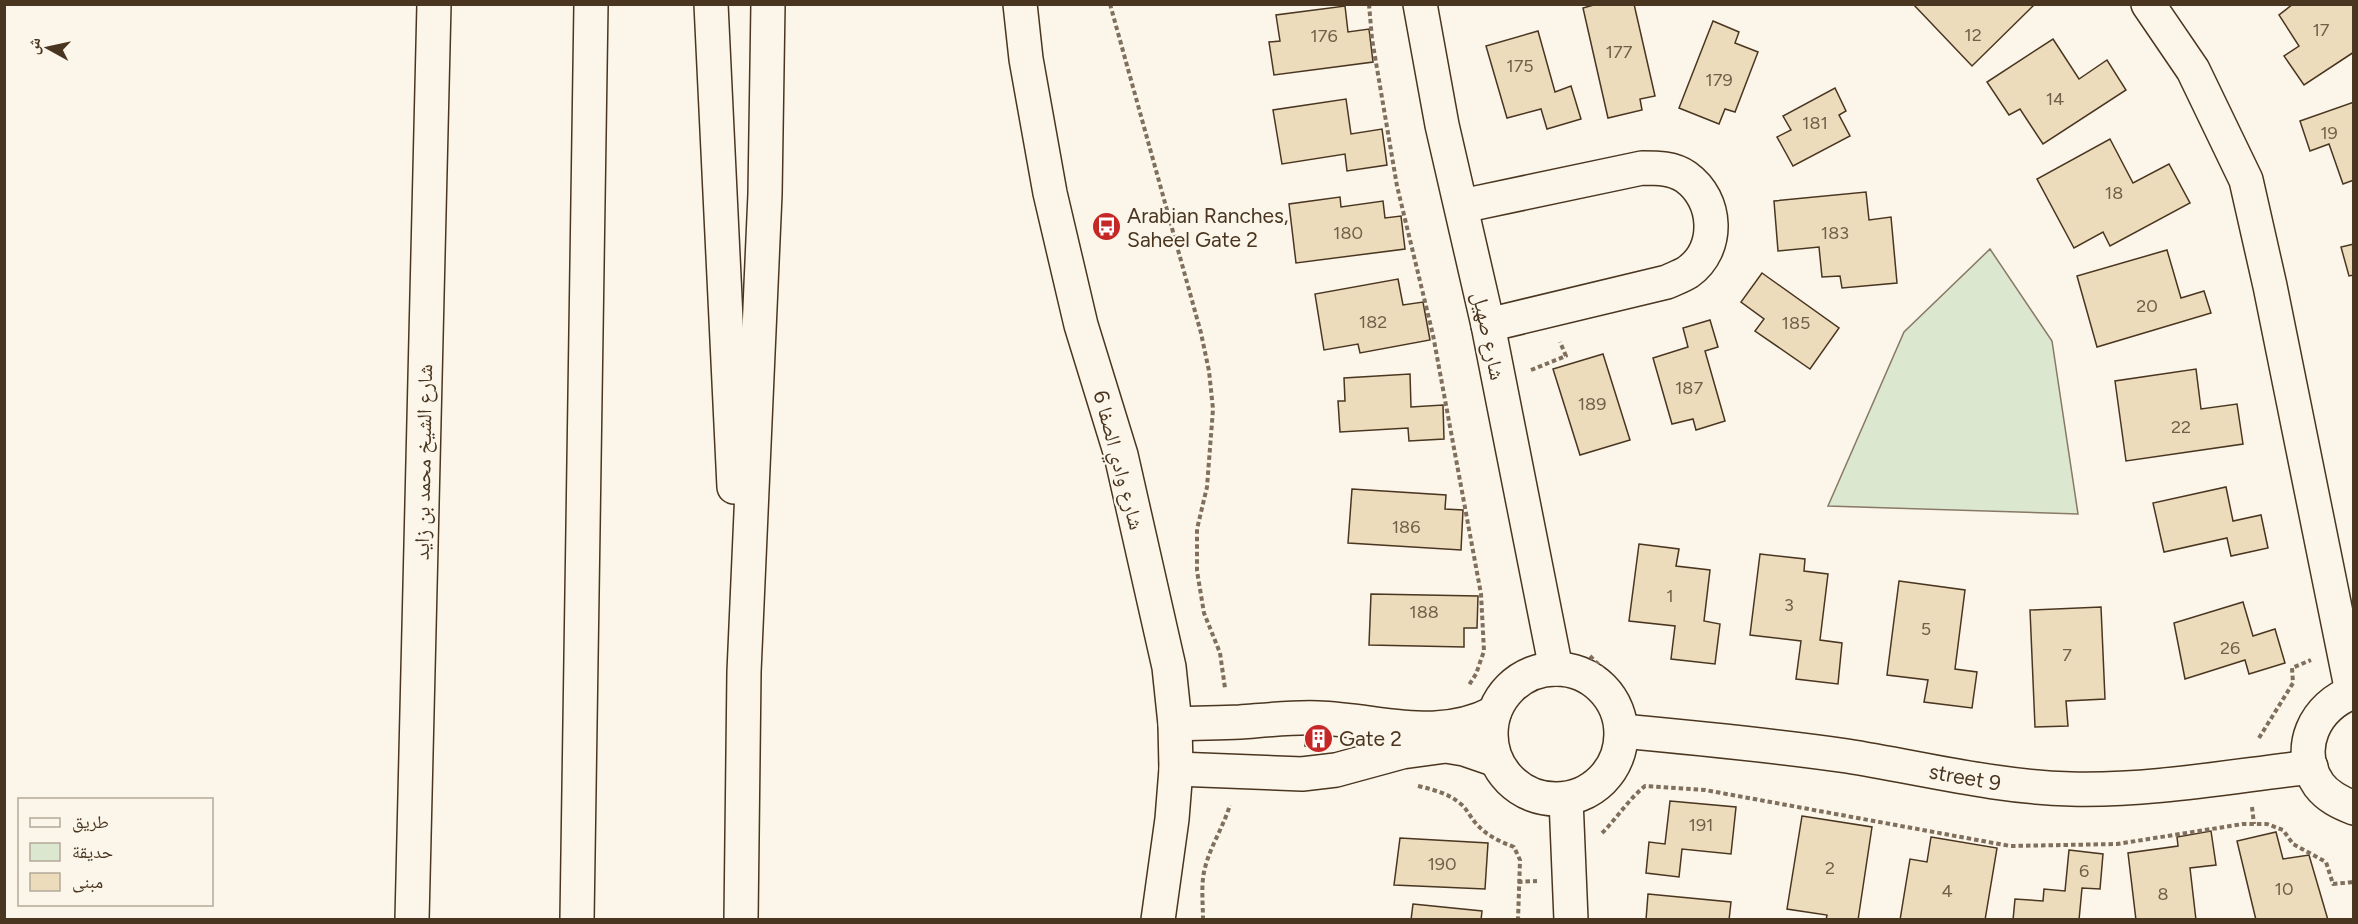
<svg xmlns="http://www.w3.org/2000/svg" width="2358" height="924" viewBox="0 0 2358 924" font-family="Figtree,'Noto Naskh Arabic',sans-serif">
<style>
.green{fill:#dce7d0;stroke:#887966;stroke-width:1.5}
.building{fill:#ecdcbc;stroke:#4a3520;stroke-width:1.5}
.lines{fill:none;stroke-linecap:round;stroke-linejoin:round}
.minor-casing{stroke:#4a3520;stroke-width:36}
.highway-casing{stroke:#4a3520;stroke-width:36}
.path{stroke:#7f6f5c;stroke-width:4;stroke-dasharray:4.5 3;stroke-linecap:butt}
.minor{stroke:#fbf6e9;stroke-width:33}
.highway{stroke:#fbf6e9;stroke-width:33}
.labels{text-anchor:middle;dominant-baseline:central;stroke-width:4.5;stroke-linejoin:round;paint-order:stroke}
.number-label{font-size:18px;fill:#725f47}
.poi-label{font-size:21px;fill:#4a3520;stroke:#fbf6e9;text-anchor:start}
.street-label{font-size:21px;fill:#4a3520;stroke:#fbf6e9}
</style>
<rect width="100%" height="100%" fill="#fbf6e9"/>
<path class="green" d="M1990 249 2052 341 2078 514 1828 506 1904 332Z"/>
<g class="building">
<path d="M1597 4H1634L1655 96 1640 99 1642 110 1608 118 1583 8Z"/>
<path d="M1913 4H2035L1972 66Z"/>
<path d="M2293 4H2354V52L2304 85 2284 56 2299 46 2279 15Z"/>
<path d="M1345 6 1348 32 1369 29 1373 62 1274 75 1269 42 1280 41 1276 15Z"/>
<path d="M1713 21 1739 32 1735 43 1758 52 1735 112 1725 109 1719 124 1679 108Z"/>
<path d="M1538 31 1555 92 1571 86 1581 119 1547 129 1541 109 1507 118 1486 46Z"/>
<path d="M2053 39 2079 79 2107 60 2126 90 2043 144 2020 109 2009 115 1987 82Z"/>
<path d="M1835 88 1846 111 1839 115 1850 136 1793 166 1777 137 1791 130 1783 116Z"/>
<path d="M1346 99 1351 134 1382 129 1387 165 1347 171 1345 154 1282 164 1273 110Z"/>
<path d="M2354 102V180L2343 184 2329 144 2310 151 2300 121Z"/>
<path d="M2110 139 2133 183 2169 164 2190 203 2110 246 2103 232 2074 248 2037 179Z"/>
<path d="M1866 192 1869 220 1891 217 1897 283 1842 288 1840 276 1822 277 1819 247 1778 251 1774 201Z"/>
<path d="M1340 197 1341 207 1383 201 1385 218 1401 216 1405 249 1296 263 1289 204Z"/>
<path d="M2354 244V275L2349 276 2341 247Z"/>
<path d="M2167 250 2181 298 2204 291 2211 313 2097 347 2077 276Z"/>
<path d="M1762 273 1839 328 1810 369 1755 331 1764 319 1741 302Z"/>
<path d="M1398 279 1403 305 1423 302 1430 340 1360 353 1358 344 1324 350 1315 294Z"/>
<path d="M1710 320 1718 347 1705 351 1725 421 1696 430 1693 419 1672 424 1653 358 1688 347 1683 328Z"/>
<path d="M1603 354 1630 440 1580 455 1553 369Z"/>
<path d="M2196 369 2201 409 2237 404 2243 444 2126 461 2115 381Z"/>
<path d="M1410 374 1411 407 1443 405 1444 439 1409 441 1408 428 1340 432 1338 401H1345L1344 378Z"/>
<path d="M2226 487 2233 521 2261 515 2268 548 2231 556 2227 538 2164 552 2153 503Z"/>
<path d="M1352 489 1446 495 1445 509 1463 510 1461 550 1348 543Z"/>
<path d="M1639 544 1679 549 1676 566 1710 570 1704 621 1720 624 1715 664 1671 659 1675 626 1629 621Z"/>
<path d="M1760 554 1805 559 1804 571 1828 574 1820 640 1842 643 1838 684 1796 679 1801 641 1750 635Z"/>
<path d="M1899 581 1965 590 1955 669 1977 672 1972 708 1924 702 1928 680 1887 675Z"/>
<path d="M1371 594 1478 596 1477 628H1464V647L1369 645Z"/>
<path d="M2243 602 2253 636 2275 629 2285 663 2249 674 2245 660 2185 679 2174 623Z"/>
<path d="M2101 607 2105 699 2066 701 2068 726 2035 727 2030 610Z"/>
<path d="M1307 729 1330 731 1329 747 1305 746Z"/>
<path d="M1670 801 1736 807 1731 854 1682 849 1679 877 1646 873 1649 842 1665 844Z"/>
<path d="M1802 816 1872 827 1858 920H1826L1827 915 1787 909Z"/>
<path d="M2211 831 2216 865 2190 868 2196 920H2136L2128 853 2178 846 2177 837Z"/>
<path d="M2276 832 2283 859 2309 855 2328 920H2256L2237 841Z"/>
<path d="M1931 837 1997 848 1985 920H1900L1910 859 1927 862Z"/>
<path d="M1400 838 1488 843 1485 889 1394 885Z"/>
<path d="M2069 850 2103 854 2100 889 2082 888 2079 920H2013L2015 899 2043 901 2044 889 2065 891Z"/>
<path d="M1648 894 1731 902 1729 920H1646Z"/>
<path d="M1413 904 1482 911 1481 920H1411Z"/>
</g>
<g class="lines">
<defs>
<g id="minor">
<path d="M1020 4 1026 59 1050 193 1081 325 1121 455 1169 667 1175 724 1176 769 1172 819 1158 920"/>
<path d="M1420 4 1442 125 1488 325 1556 669"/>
<path d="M2148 4 2193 70 2246 180 2270 286 2352 692"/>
<path d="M1462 206 1642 168C1658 168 1673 168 1686 177 1718 200 1720 249 1688 272 1682 276 1673 279 1667 282L1488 325"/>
<circle cx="1556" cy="734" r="65"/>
<path d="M2354 692C2315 705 2294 749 2319 785 2328 797 2341 803 2354 808"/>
<path d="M1175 724C1197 723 1219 723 1240 722 1266 720 1292 717 1318 718 1380 720 1436 743 1494 713"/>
<path d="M1622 731C1697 738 1772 745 1847 756 1922 768 1995 787 2071 789 2151 791 2232 776 2311 767"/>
<path d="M1176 769 1302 774 1336 770 1402 752 1446 746 1464 749 1496 760"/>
<path d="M1566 799 1571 920"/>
</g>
<g id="highway">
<path d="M711 4 734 487"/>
<path d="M412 920 434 4"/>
<path d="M577 920 591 4"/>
<path d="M741 920 744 672 765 194 768 4"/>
</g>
</defs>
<use href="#minor" class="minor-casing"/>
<use href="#highway" class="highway-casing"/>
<g class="path">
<path d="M1110 4 1201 333 1209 371 1213 409 1207 487 1197 529V571L1204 613 1220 653 1225 688"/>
<path d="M1369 4 1372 39 1397 186 1433 335 1481 594 1484 651 1476 674 1469 685"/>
<path d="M1531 370 1566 356 1560 342"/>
<path d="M1590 656 1601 667 1622 698"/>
<path d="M2259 738 2293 683 2292 668 2311 660"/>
<path d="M1418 786C1435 790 1450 794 1462 805 1467 810 1470 816 1474 821 1484 834 1498 841 1514 847L1520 860 1518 920"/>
<path d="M2252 807 2254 824"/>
<path d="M1602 833C1617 818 1628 800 1645 786L1705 790 2010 846 2117 844 2243 824H2267L2283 830 2293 844 2326 862 2333 884 2354 882"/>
<path d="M1518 882 1537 881"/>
<path d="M1203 920C1203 904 1201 887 1204 872 1209 848 1223 828 1230 805"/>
</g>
<use href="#minor" class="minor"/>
<use href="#highway" class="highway"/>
</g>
<defs>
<symbol id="bus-disc" viewBox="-11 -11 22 22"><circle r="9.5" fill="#c62828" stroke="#fbf6e9"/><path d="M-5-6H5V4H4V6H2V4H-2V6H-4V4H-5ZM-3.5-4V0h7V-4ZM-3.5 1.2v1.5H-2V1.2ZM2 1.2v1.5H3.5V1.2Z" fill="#fff"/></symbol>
<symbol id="building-disc" viewBox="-11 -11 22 22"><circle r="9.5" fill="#c62828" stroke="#fbf6e9"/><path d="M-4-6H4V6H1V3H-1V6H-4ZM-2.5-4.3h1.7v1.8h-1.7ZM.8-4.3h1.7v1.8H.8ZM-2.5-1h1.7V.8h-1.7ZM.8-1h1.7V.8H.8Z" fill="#fff"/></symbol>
</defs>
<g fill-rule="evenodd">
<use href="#bus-disc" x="1090" y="210" width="33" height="33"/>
<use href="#building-disc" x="1302" y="722" width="33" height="33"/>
</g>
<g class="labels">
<g class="number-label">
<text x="2321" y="30">17</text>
<text x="1973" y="35">12</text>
<text x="1324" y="36">176</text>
<text x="1619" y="52">177</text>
<text x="1520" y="66">175</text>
<text x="1719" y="80">179</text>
<text x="2055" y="99">14</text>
<text x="1815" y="123">181</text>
<text x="2329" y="133">19</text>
<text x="2114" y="193">18</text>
<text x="1348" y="233">180</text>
<text x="1835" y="233">183</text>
<text x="2147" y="306">20</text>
<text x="1373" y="322">182</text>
<text x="1796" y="323">185</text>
<text x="1689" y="388">187</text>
<text x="1592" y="404">189</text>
<text x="2181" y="427">22</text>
<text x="1406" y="527">186</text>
<text x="1670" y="596">1</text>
<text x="1789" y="605">3</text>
<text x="1424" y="612">188</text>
<text x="1926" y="629">5</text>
<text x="2230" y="648">26</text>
<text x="2067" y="655">7</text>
<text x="1701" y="825">191</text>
<text x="1442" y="864">190</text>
<text x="1830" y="868">2</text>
<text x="2084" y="871">6</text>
<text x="2284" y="889">10</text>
<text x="1947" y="891">4</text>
<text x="2163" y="894">8</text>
</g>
<g class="poi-label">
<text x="1127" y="215">Arabian Ranches,<tspan x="1127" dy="24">Saheel Gate 2</tspan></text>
<text x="1339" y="738">Gate 2</text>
</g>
<g class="street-label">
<text transform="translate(1489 336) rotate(78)">شارع صهيل</text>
<text transform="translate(1119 460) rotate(75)">شارع وادي الصفا 6</text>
<text transform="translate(423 462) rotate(-89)">شارع الشيخ محمد بن زايد</text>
<text transform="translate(1965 777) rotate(10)">street 9</text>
</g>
</g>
<rect width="2358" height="924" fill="none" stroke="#4a3520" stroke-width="12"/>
<rect x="18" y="798" width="195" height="108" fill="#fbf6e9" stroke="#b4a999" stroke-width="1.5"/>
<rect x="30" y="818" width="30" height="9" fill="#fbf6e9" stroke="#b4a999" stroke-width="1.5"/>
<text x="72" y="828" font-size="18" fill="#4a3520">طريق</text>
<rect x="30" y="843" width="30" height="18" fill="#dce7d0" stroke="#b4a999" stroke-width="1.5"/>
<text x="72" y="858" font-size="18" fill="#4a3520">حديقة</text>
<rect x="30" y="873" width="30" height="18" fill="#ecdcbc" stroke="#b4a999" stroke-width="1.5"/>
<text x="72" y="888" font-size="18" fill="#4a3520">مبنى</text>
<g transform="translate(48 48) rotate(278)" stroke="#fbf6e9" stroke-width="4.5" paint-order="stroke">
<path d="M0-4.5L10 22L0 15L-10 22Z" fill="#4a3520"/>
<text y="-9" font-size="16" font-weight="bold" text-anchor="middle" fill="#4a3520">ش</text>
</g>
</svg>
